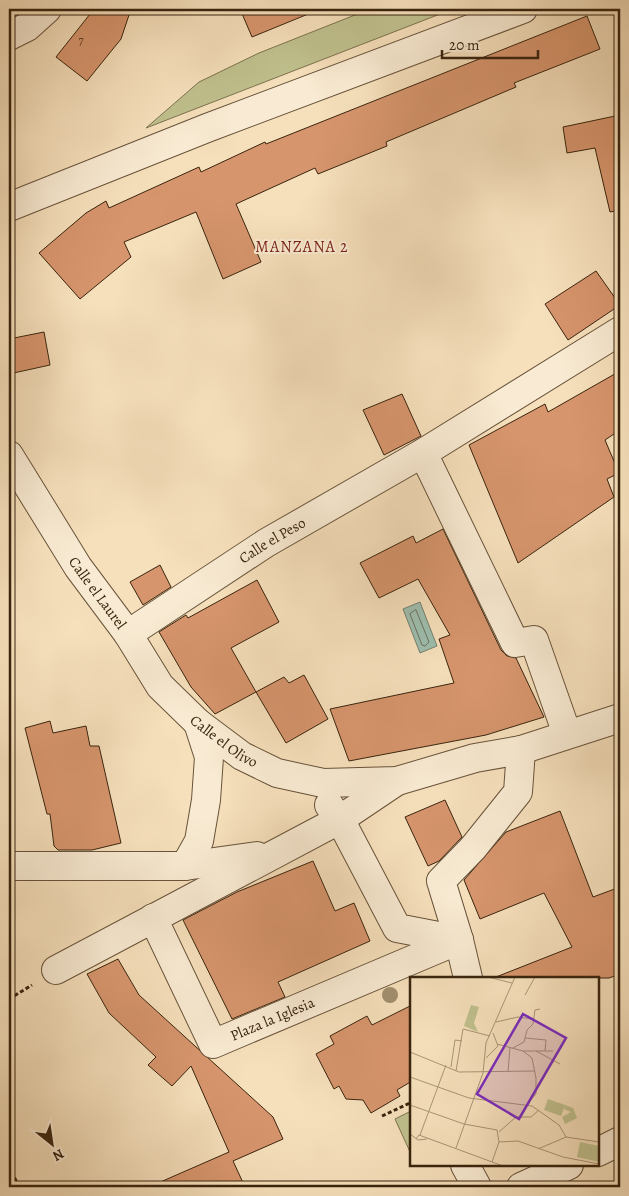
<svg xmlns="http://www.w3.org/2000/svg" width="629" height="1196" font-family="Alegreya,serif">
  <rect width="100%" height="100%" fill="#f6e0bc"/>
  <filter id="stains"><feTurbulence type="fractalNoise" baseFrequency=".004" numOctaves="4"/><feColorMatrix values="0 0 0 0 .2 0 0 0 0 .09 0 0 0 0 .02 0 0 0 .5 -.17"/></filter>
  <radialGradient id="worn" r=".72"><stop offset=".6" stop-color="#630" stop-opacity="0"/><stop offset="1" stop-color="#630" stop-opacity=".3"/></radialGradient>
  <g fill="#c0c18e" stroke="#7c724e">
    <path d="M370,9H453L146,128L199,82L259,53Z"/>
    <path d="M411,1111V1154L395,1119Z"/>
  </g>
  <path fill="#9dbdae" stroke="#75806e" d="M420,602L437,646L420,653L403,609Z"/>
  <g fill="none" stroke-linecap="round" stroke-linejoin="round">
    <path stroke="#6b705e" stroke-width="1" d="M416,610L429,642L425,646L422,645L410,614Z"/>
  </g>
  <g fill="#d7956d" stroke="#39240e">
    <path d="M94,9H131L121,39L87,81L56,57Z"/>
    <path d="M240,9H318V10L252,37Z"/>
    <path d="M587,16L600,49L514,83L516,87L386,142L387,146L318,174L315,168L236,204L261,262L223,279L196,212L124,242L131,257L80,299L39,253L86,213L106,201L109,208L199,167L201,172L265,142L266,144Z"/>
    <path d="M620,115V210L610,212L595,148L567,153L563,127Z"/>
    <path d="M596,271L620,305L568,340L545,304Z"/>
    <path d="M44,332L50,365L9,374V339Z"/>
    <path d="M620,371V430L605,440L619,473L607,479L614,497L518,563L469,445L545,404L548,412Z"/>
    <path d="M402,394L421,436L384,455L363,410Z"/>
    <path d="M443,529L501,650L507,656L516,658L544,717L486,735L349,761L330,709L454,683L439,639L450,635L418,579L379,598L360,563L413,536L416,543Z"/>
    <path d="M160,565L171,587L143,605L130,582Z"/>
    <path d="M257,580L279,622L231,648L256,692L215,714L191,687L159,632L186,615L188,618Z"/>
    <path d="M304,675L328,719L286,743L256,692L284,677L289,683Z"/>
    <path d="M50,721L53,733L86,726L90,746H99L121,843L92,850H58L54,846L50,814H47L25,728Z"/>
    <path d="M445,800L462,837L439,861L428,866L405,817Z"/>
    <path d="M560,811L593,897L620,887V974L609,978H497L496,977L572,947L544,893L480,919L464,880L506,832Z"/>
    <path d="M313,861L335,911L354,903L370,941L278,982L285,997L232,1019L183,920L237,892Z"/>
    <path d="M118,959L139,995L273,1117L283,1139L233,1161L245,1187H149L229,1152L191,1066L172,1086L148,1065L156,1057L109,1013L87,974Z"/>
    <path d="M412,1005V1081L397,1090L400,1096L371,1113L363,1100L346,1099L339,1086L334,1089L316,1054L334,1044L330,1036L367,1016L372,1025Z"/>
  </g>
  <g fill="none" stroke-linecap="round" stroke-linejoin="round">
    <g stroke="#68533a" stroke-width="30">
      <g id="street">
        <path d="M9,36L27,27L47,9"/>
        <path d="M9,207L207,128L523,9"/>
        <path d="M423,453L515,643L534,640L567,734"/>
        <path id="s1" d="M9,455L78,567L128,634L160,686L198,723L242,756L277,773L323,783L397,781L475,758L521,750L620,718"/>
        <path id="s2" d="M128,634L266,543L423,453L620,331"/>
        <path d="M329,805L344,827L397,928L459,940"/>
        <path d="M9,866H185L257,856"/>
        <path d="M185,866L199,841L206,800L209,757L198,723"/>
        <path id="s3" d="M153,918L213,1044L459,940"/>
        <path d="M56,970L339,820L397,781"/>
        <path d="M468,978L459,940L441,881L473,848L518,792L521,750"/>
        <path d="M598,1152L620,1141"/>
        <path d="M465,1165L477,1187"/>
        <path d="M521,1187L569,1165"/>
      </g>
    </g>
    <g stroke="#39240e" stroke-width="3" stroke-dasharray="4 2.5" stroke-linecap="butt">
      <path d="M9,999L32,985"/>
      <path d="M382,1116L412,1102"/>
      <path d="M9,1166L19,1187"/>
    </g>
    <use href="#street" stroke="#f9ebd3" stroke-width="28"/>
  </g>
  <circle fill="#a18e6e" cx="390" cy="995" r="8"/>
  <g text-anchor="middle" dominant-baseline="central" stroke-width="4" stroke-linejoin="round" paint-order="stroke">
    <g font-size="12" fill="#604026">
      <text x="81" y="40">7</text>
    </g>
    <g font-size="15" fill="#39240e" stroke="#f9ebd3">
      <text stroke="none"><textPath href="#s2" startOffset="172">Calle el Peso</textPath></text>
      <text stroke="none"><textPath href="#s1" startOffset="164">Calle el Laurel</textPath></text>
      <text stroke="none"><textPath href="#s1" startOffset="361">Calle el Olivo</textPath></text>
      <text stroke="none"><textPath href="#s3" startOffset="204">Plaza la Iglesia</textPath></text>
    </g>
    <g font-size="16" letter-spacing="1" fill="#7a1f14" stroke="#f9ebd3">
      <text x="302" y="247">MANZANA 2</text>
    </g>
  </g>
  <g transform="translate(410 977)">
    <rect width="189" height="189" fill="#f6e0bc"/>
    <path d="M61,28L69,30L64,46L68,55L54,49ZM138,122L155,128L151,139L134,133ZM155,128L163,131L167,141L155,147L152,140L161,135L154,132ZM170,165L189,169V185L167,180Z" fill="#c0c18e"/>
    <path fill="none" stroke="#aa9576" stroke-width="1" d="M78,0L102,6M115,18L125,0M86,45L108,40L123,42M115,61L136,63L135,74M87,67L113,74H143M103,71L114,65L117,53L123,47L125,33L130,32M113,74L122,81L126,101V117L117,127M126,74L150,87M0,75L49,95L125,94M76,81L88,69L83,56M41,90L45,63L52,64M46,94L53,52L80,59M98,95L100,70M0,100L59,121L122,129L149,148L156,160M0,128L54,147L87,153L89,165L82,185M89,155L106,140H121L129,133M0,157L8,163L17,162M10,158L36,88M6,162L9,158L93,189M89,165L108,164L153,180L189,187M46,171L73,96L76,66L105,0M128,172L156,160L189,165"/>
    <path fill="#7b2cbf" fill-opacity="0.15" stroke="#7b2cbf" stroke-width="2.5" d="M113,37L156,61L109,142L67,117Z"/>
    <rect width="189" height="189" fill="none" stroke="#39240e" stroke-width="2.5"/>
  </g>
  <rect width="629" height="1196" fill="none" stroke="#f6e0bc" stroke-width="30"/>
  <rect x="10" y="10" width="609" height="1176" fill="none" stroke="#39240e" stroke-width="2.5"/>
  <rect x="15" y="15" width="599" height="1166" fill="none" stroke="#39240e"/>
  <g transform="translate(52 1144) rotate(150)" stroke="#f9ebd3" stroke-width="4" paint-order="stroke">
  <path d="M0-4L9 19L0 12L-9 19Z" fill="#39240e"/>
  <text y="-8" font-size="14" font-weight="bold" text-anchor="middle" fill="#39240e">N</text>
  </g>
  <path d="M442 50v8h96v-8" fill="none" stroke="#39240e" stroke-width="2.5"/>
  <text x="449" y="50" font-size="15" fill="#39240e" stroke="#f9ebd3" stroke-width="4" paint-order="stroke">20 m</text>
  <rect width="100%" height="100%" filter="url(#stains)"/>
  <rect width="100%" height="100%" fill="url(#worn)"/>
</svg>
